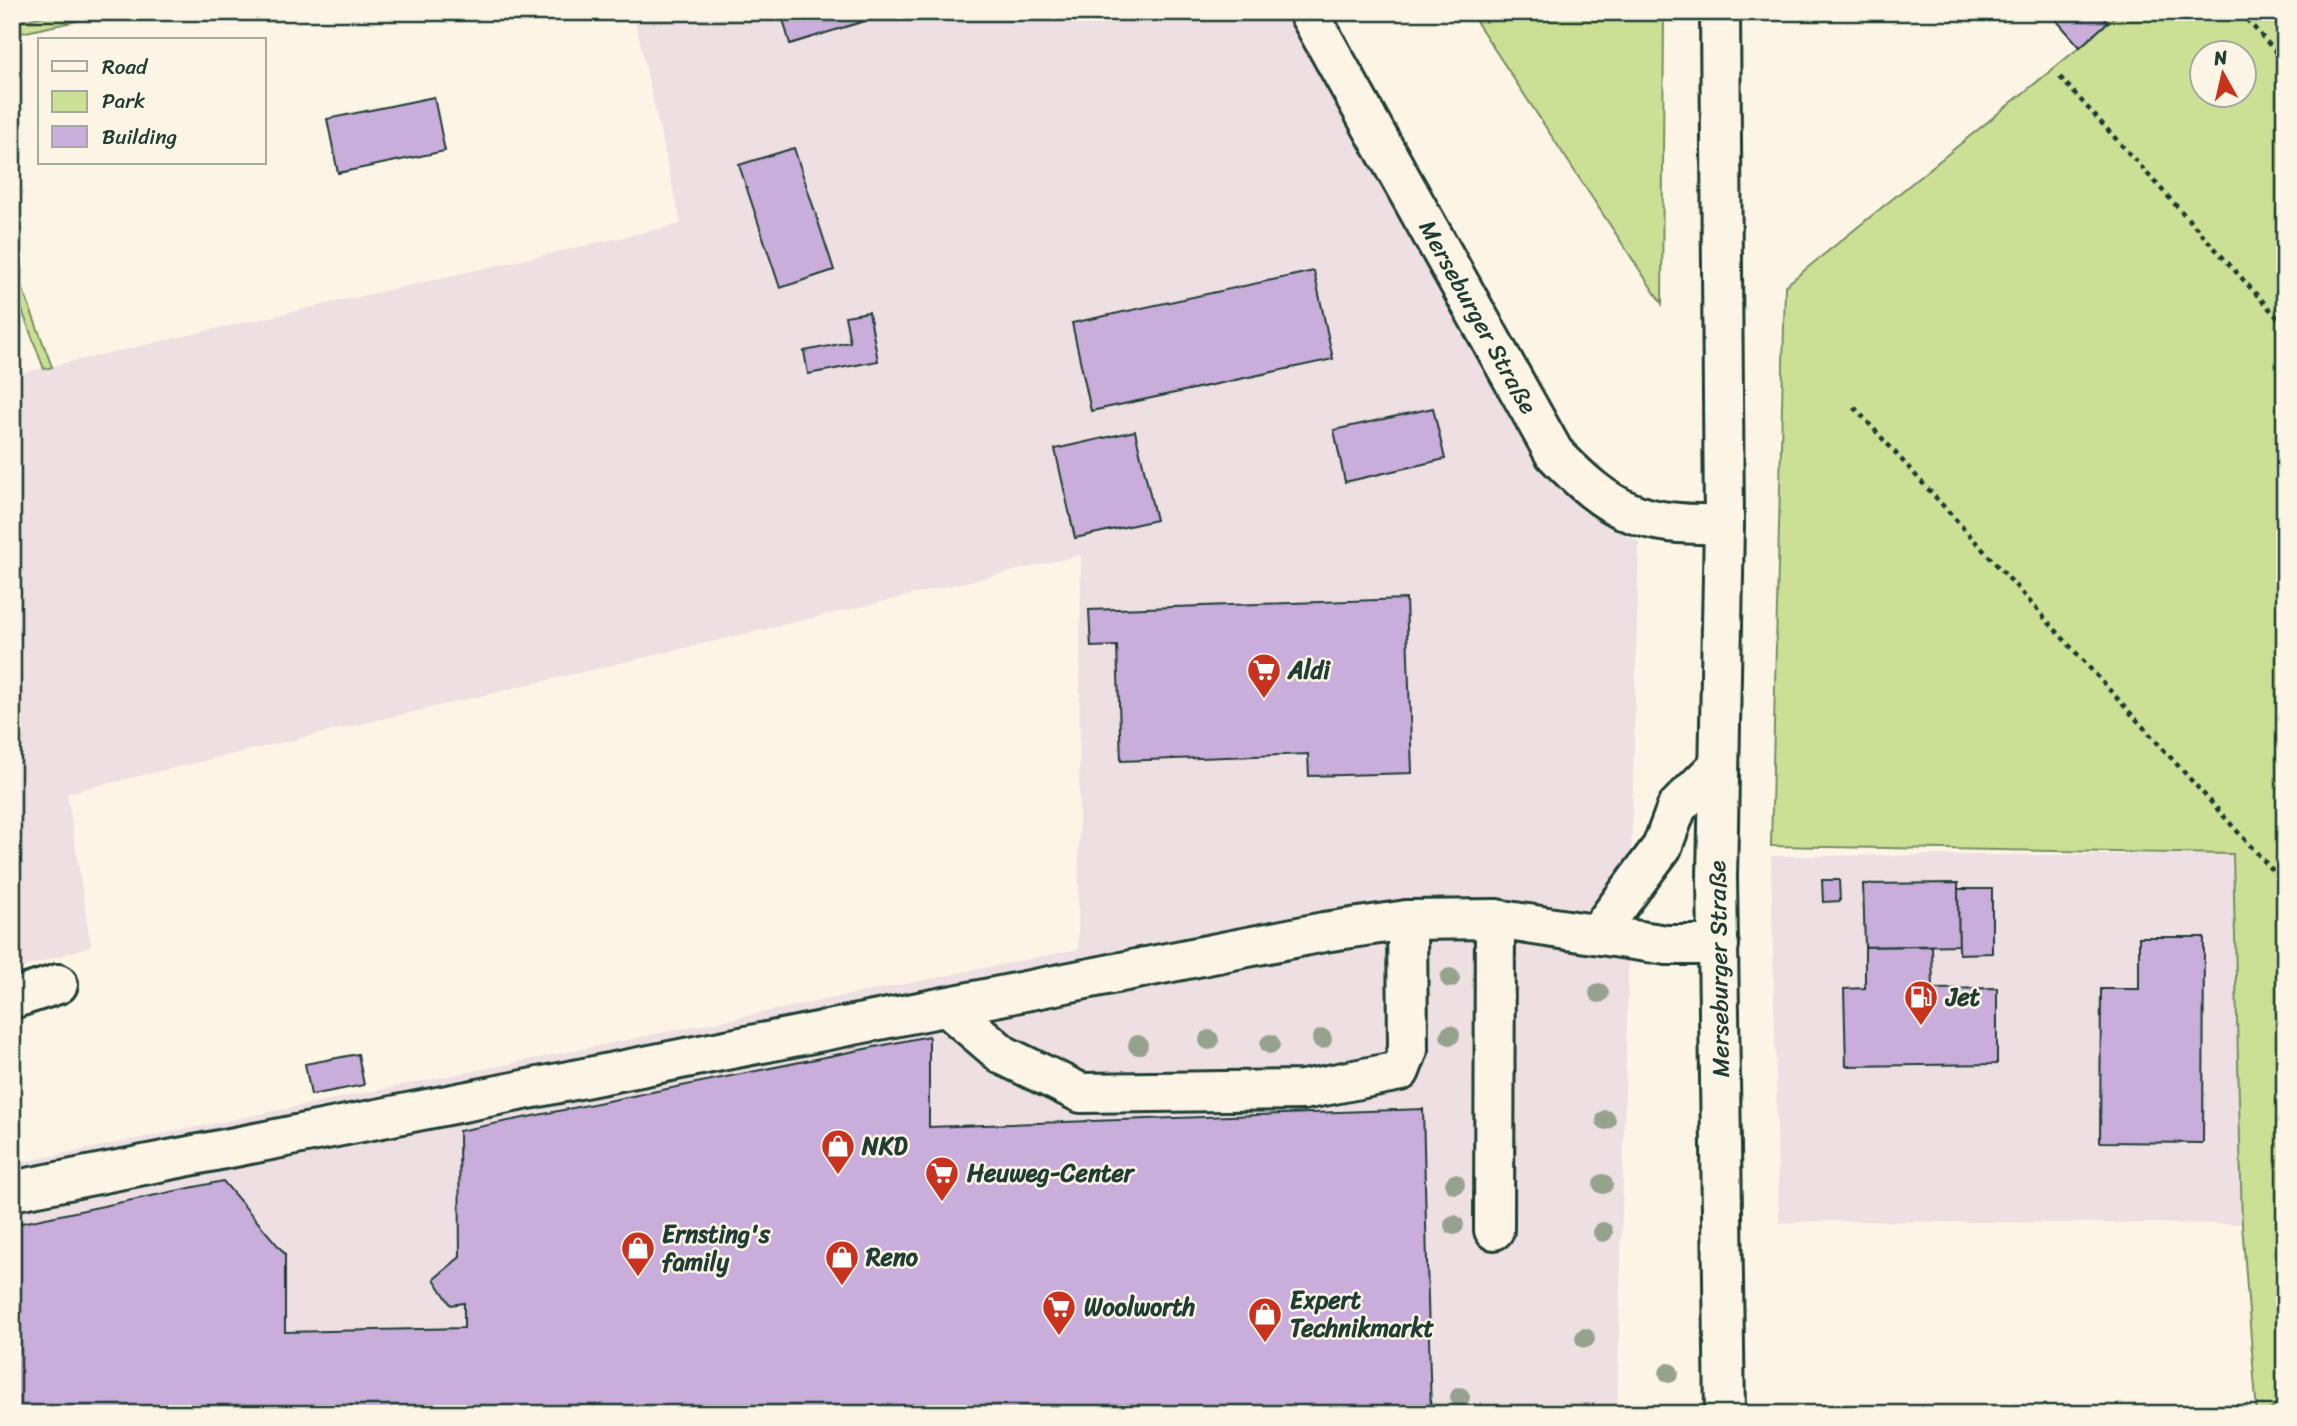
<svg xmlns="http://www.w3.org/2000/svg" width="2297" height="1426" font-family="Sriracha,sans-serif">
  <rect width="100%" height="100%" fill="#fcf5e5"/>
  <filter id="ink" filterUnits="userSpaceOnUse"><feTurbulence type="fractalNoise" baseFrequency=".0143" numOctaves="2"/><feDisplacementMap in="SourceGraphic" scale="14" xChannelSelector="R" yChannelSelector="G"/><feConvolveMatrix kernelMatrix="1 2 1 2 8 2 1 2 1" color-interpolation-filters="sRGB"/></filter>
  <g filter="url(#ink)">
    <g fill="#eddfe2">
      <path d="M633,12H1295L1541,455L1580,510L1639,542L1617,1414H12V1164L1078,949L1081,555L67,793L91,946L12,971V375L681,224Z"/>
      <path d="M2233,854L2242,1224L1818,1221L1779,1223L1771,856Z"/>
    </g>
    <g fill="#cbe095" stroke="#758e64" stroke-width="2" fill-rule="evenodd">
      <path d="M63,12H118L12,35V23Z"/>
      <path d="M1470,12H1664L1662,304Z"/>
      <path d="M2120,12H2285V1397L2265,1414H2257L2242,1224L2233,854L1771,846L1785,286L2080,47ZM2244,52V94H2202V52Z"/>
      <path d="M12,260L52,367L44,369L12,283Z"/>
    </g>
    <g fill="#c9adda" stroke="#1f3d34" stroke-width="2">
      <path d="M781,12H894L790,44Z"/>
      <path d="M2049,12H2099L2108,22L2080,47Z"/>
      <path d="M434,97L445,151L338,173L327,119Z"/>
      <path d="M794,148L834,270L780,288L739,165Z"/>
      <path d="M1314,271L1333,359L1091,411L1072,323Z"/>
      <path d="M869,312L878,361L808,374L804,351L850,342L845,316Z"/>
      <path d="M1433,408L1445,459L1345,482L1334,430Z"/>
      <path d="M1135,431L1156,520L1075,538L1055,449Z"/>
      <path d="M1406,599L1412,773L1309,776L1308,754L1121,761L1117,646L1091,647L1089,610Z"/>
      <path d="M1822,880H1839L1840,901L1823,902Z"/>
      <path d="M1958,883L1959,945L1865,947L1863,884Z"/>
      <path d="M1958,889H1992V953L1959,954Z"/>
      <path d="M2139,937H2204L2203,1143L2100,1142L2101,989H2139Z"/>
      <path d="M1932,946L1933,989L1997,988V1064L1846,1066L1844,989L1865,988V947Z"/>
      <path d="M929,1036V1127L1423,1109L1431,1414H12V1225L223,1181L285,1254V1332L464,1328V1303L451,1305L434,1279L460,1257L459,1131Z"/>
      <path d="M358,1054L364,1085L311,1095L305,1064Z"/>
    </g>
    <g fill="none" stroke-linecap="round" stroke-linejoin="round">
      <g stroke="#1f3d34" stroke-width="44">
        <g id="minor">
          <path d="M1308,12L1554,453C1611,513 1640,526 1724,524"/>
          <path d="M1598,933L1662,847L1677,807L1718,766"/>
          <path d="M12,999L58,984"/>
          <path d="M947,1007L1003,1055L1081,1093L1303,1090L1400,1071L1408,1050L1407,920"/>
          <path d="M12,1191L1324,932L1407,920L1495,919L1667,945H1719"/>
          <path d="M1494,1230L1495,919"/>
        </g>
      </g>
      <g stroke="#1f3d34" stroke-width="44">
        <path id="major" d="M1720,12L1724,524L1717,878L1725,1414"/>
      </g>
      <g stroke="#1f3d34" stroke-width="4.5" stroke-dasharray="5 5" stroke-linecap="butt">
        <path d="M2240,12L2285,62"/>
        <path d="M2060,77L2285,326"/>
        <path d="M1854,407L2285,884"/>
      </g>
      <use href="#minor" stroke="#fcf5e5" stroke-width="38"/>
      <use href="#major" stroke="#fcf5e5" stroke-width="38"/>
    </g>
    <g fill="#95a28e">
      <circle cx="1450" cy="978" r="10"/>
      <circle cx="1599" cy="993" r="10"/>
      <circle cx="1450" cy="1035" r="10"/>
      <circle cx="1322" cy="1039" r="10"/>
      <circle cx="1209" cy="1040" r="10"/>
      <circle cx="1270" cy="1044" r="10"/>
      <circle cx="1138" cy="1045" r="10"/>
      <circle cx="1606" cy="1120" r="10"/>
      <circle cx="1455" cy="1184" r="10"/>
      <circle cx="1603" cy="1184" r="10"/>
      <circle cx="1454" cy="1225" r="10"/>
      <circle cx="1603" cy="1232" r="10"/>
      <circle cx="1585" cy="1338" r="10"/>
      <circle cx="1669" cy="1373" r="10"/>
      <circle cx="1460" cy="1397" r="10"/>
    </g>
  </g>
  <defs>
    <g id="supermarket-pin" transform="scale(1.75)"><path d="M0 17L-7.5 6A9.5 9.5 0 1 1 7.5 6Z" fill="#c8321e" stroke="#fcf5e5"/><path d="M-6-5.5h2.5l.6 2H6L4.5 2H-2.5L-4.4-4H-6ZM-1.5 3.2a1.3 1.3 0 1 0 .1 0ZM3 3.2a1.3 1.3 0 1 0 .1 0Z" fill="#fff"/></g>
    <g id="fuel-pin" transform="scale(1.75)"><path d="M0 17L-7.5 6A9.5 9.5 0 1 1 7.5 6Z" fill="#c8321e" stroke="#fcf5e5"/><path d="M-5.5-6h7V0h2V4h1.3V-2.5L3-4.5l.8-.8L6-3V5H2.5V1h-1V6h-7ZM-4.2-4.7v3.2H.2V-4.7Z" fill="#fff"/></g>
    <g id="shop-pin" transform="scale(1.75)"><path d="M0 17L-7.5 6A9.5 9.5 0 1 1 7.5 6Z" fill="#c8321e" stroke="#fcf5e5"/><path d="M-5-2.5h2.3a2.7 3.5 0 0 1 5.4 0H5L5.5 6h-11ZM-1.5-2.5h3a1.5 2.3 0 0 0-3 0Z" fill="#fff"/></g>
  </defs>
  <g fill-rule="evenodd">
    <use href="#supermarket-pin" x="1264" y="670"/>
    <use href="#fuel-pin" x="1921" y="997"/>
    <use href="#shop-pin" x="838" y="1146"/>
    <use href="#supermarket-pin" x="942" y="1173"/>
    <use href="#shop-pin" x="638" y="1248"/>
    <use href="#shop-pin" x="842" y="1257"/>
    <use href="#supermarket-pin" x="1059" y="1307"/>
    <use href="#shop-pin" x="1265" y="1314"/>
  </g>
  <g text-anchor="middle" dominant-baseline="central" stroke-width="5" stroke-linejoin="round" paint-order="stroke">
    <g font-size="24" fill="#1f3d34" stroke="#fcf5e5">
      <text transform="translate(1478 317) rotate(61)">Merseburger Straße</text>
      <text transform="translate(1719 969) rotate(-91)">Merseburger Straße</text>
    </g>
    <g font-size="24" font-weight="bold" fill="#1f3d34" stroke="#fcf5e5" text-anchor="start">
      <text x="1288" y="670">Aldi</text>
      <text x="1946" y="997">Jet</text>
      <text x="862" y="1146">NKD</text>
      <text x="967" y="1173">Heuweg-Center</text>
      <text x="662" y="1234">Ernsting's<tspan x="662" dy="28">family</tspan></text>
      <text x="866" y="1257">Reno</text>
      <text x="1290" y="1300">Expert<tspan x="1290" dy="28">Technikmarkt</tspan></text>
      <text x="1084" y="1307">Woolworth</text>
    </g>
  </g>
  <rect width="2297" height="1426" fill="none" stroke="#fcf5e5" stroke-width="42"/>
  <rect x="21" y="21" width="2255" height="1384" fill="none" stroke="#1f3d34" stroke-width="2.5" filter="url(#ink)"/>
  <rect x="38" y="38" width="228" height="126" fill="#fcf5e5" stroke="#a4ab9e" stroke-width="2"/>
  <rect x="52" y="61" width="35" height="10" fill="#fcf5e5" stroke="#a4ab9e" stroke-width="2"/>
  <text x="102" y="74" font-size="21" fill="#1f3d34">Road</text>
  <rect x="52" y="91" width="35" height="21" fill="#cbe095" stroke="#a4ab9e" stroke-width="2"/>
  <text x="102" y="108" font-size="21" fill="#1f3d34">Park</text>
  <rect x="52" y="126" width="35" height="21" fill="#c9adda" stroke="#a4ab9e" stroke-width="2"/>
  <text x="102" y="144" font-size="21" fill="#1f3d34">Building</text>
  <g transform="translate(2223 74) rotate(352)"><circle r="33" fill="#fcf5e5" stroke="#a4ab9e" stroke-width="2"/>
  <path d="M0-5L12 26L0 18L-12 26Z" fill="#c8321e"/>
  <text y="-10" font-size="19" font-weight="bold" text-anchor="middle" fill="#1f3d34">N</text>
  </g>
</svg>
